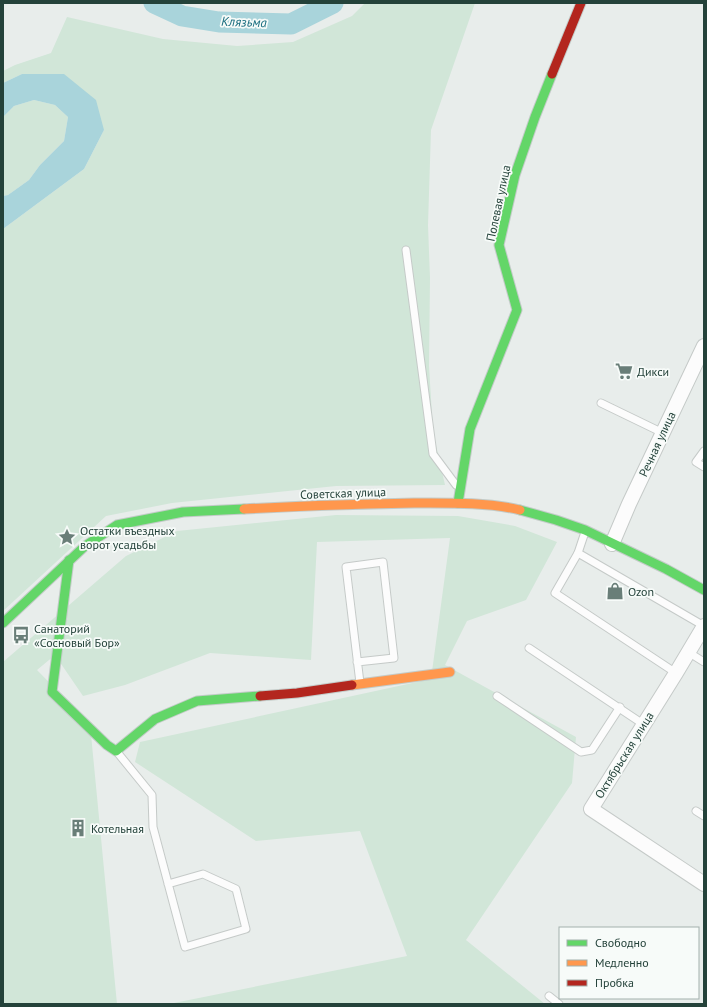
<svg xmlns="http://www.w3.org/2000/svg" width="707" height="1007" font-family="'PT Sans',sans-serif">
  <rect width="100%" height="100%" fill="#e8edeb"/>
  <g fill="#d1e6d8">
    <path d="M365,3H475L431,130L428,225L430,278L429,366L433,432L445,485L336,486L172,503L106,516L3,611V229L84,169L104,130L22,74L3,83V71L15,65L51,53L67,17L163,39L237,46L293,42L352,16Z"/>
    <path d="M34,100L55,105L68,117L64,141L40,165L29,180L8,195L3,196V117L14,106Z"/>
    <path d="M336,515L458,516L515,526L557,542L526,600L467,621L445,665L576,737L572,783L466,940L545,1004H169L407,956L360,831L256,841L135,762L140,742L431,679L450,538L317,542L311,660L210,653L125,685L83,696L55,655L37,670L90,724L117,1004H3V662L126,556L177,531Z"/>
  </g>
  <path fill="#a9d4db" d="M22,74H64L96,100L104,130L84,169L3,229V196L8,195L29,180L40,165L64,141L68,117L55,105L34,100L14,106L3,117V83Z"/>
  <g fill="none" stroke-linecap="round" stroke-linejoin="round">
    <path stroke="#a9d4db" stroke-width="21" d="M154,3L182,16L219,22L291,24L333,3"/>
    <g stroke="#c5cac8" stroke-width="9">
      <g id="lane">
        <path d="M406,250L433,454L456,485"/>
        <path d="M601,403L663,433"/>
        <path d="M704,451L696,462L704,467"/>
        <path d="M585,532L578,553L555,593L676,673"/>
        <path d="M578,553L704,626"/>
        <path d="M529,648L643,724"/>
        <path d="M688,652L704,662"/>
        <path d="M357,662L394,658L383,562L346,567L360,683"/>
        <path d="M497,696L581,752L592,750L620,707"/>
        <path d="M117,752L152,795L153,827L185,947L246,929L236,889L203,874L168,884"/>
        <path d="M696,811L704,816"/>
        <path d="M549,996L559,1004"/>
      </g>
    </g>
    <g stroke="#c5cac8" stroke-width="16">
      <g id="street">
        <path d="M612,544L629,504L704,346"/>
        <path d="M704,626L676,673L591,809L704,884"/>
      </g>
    </g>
    <g stroke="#c3cbc8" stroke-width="11">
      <g id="fast">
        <path d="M458,503L470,429L517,310L499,245L515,175L535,117L552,74"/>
        <path d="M520,510L556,520L585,530L666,569L704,590"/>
        <path d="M69,560L52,692L107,745L116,751L155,719L197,701L260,696"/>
        <path d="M3,623L85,546L117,525L183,512L244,509"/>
      </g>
    </g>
    <g stroke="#c3cbc8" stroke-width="11">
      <g id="slow">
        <path d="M244,509C300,506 357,504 414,503C447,503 487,502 520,510"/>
        <path d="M352,685L450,672"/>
      </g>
    </g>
    <g stroke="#c3cbc8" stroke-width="11">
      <g id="jam">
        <path d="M552,74L581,3"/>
        <path d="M260,696L297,693L352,685"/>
      </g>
    </g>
    <use href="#lane" stroke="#fcfcfc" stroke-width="7"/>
    <use href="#street" stroke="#fcfcfc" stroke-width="14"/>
    <use href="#fast" stroke="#63d668" stroke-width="9"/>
    <use href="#slow" stroke="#ff974d" stroke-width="9"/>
    <use href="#jam" stroke="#b3261e" stroke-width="9"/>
  </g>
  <defs>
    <g id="supermarket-bare" transform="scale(1.38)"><path d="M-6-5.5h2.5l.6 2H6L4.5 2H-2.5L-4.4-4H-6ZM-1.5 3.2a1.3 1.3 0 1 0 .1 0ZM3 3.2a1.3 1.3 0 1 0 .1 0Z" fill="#697e78" stroke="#f7fbf9" stroke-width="2.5" paint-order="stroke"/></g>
    <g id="sight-bare" transform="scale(1.38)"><path d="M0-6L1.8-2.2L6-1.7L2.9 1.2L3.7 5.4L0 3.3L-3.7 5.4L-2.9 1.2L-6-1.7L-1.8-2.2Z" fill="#697e78" stroke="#f7fbf9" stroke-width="2.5" paint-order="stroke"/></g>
    <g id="shop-bare" transform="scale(1.38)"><path d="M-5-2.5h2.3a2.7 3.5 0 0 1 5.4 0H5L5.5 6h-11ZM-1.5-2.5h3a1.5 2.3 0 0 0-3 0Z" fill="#697e78" stroke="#f7fbf9" stroke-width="2.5" paint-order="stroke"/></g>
    <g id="bus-bare" transform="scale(1.38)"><path d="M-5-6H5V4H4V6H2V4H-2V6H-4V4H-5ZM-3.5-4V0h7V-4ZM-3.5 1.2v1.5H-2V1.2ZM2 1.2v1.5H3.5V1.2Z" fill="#697e78" stroke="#f7fbf9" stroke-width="2.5" paint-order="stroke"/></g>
    <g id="building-bare" transform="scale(1.38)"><path d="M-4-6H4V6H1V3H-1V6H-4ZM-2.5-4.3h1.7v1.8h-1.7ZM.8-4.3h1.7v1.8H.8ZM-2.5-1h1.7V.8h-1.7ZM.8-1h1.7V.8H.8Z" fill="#697e78" stroke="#f7fbf9" stroke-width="2.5" paint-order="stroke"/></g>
  </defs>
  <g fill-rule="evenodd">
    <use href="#supermarket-bare" x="624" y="371"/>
    <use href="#sight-bare" x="67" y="537"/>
    <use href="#shop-bare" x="615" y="591"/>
    <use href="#bus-bare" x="21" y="635"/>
    <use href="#building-bare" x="78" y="828"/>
  </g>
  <g text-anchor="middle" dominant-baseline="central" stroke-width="3.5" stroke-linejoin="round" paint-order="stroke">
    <g font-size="12" fill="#24423a" stroke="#f7fbf9">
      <text transform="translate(498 203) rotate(-78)">Полевая улица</text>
      <text transform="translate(657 444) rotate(-65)">Речная улица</text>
      <text transform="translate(343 493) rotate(-2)">Советская улица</text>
      <text transform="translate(624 755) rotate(-58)">Октябрьская улица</text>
    </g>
    <g font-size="12" fill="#24423a" stroke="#f7fbf9" text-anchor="start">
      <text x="637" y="371">Дикси</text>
      <text x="80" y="530">Остатки въездных<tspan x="80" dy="14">ворот усадьбы</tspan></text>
      <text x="628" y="591">Ozon</text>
      <text x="34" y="628">Санаторий<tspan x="34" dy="14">«Сосновый Бор»</tspan></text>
      <text x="91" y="828">Котельная</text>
    </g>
    <g font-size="13" font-style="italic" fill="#1c6f80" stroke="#f7fbf9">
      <text transform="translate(244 22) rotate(2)">Клязьма</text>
    </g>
  </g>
  <rect width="707" height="1007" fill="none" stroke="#24423a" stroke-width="8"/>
  <rect x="559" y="927" width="140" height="72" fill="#f7fbf9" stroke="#a3b1ad"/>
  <rect x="567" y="940" width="20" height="6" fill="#63d668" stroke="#a3b1ad"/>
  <text x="595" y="947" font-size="12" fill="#24423a">Свободно</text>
  <rect x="567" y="960" width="20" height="6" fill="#ff974d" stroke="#a3b1ad"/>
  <text x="595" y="967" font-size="12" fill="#24423a">Медленно</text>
  <rect x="567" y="980" width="20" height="6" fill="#b3261e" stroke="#a3b1ad"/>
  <text x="595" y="987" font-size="12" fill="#24423a">Пробка</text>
</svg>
